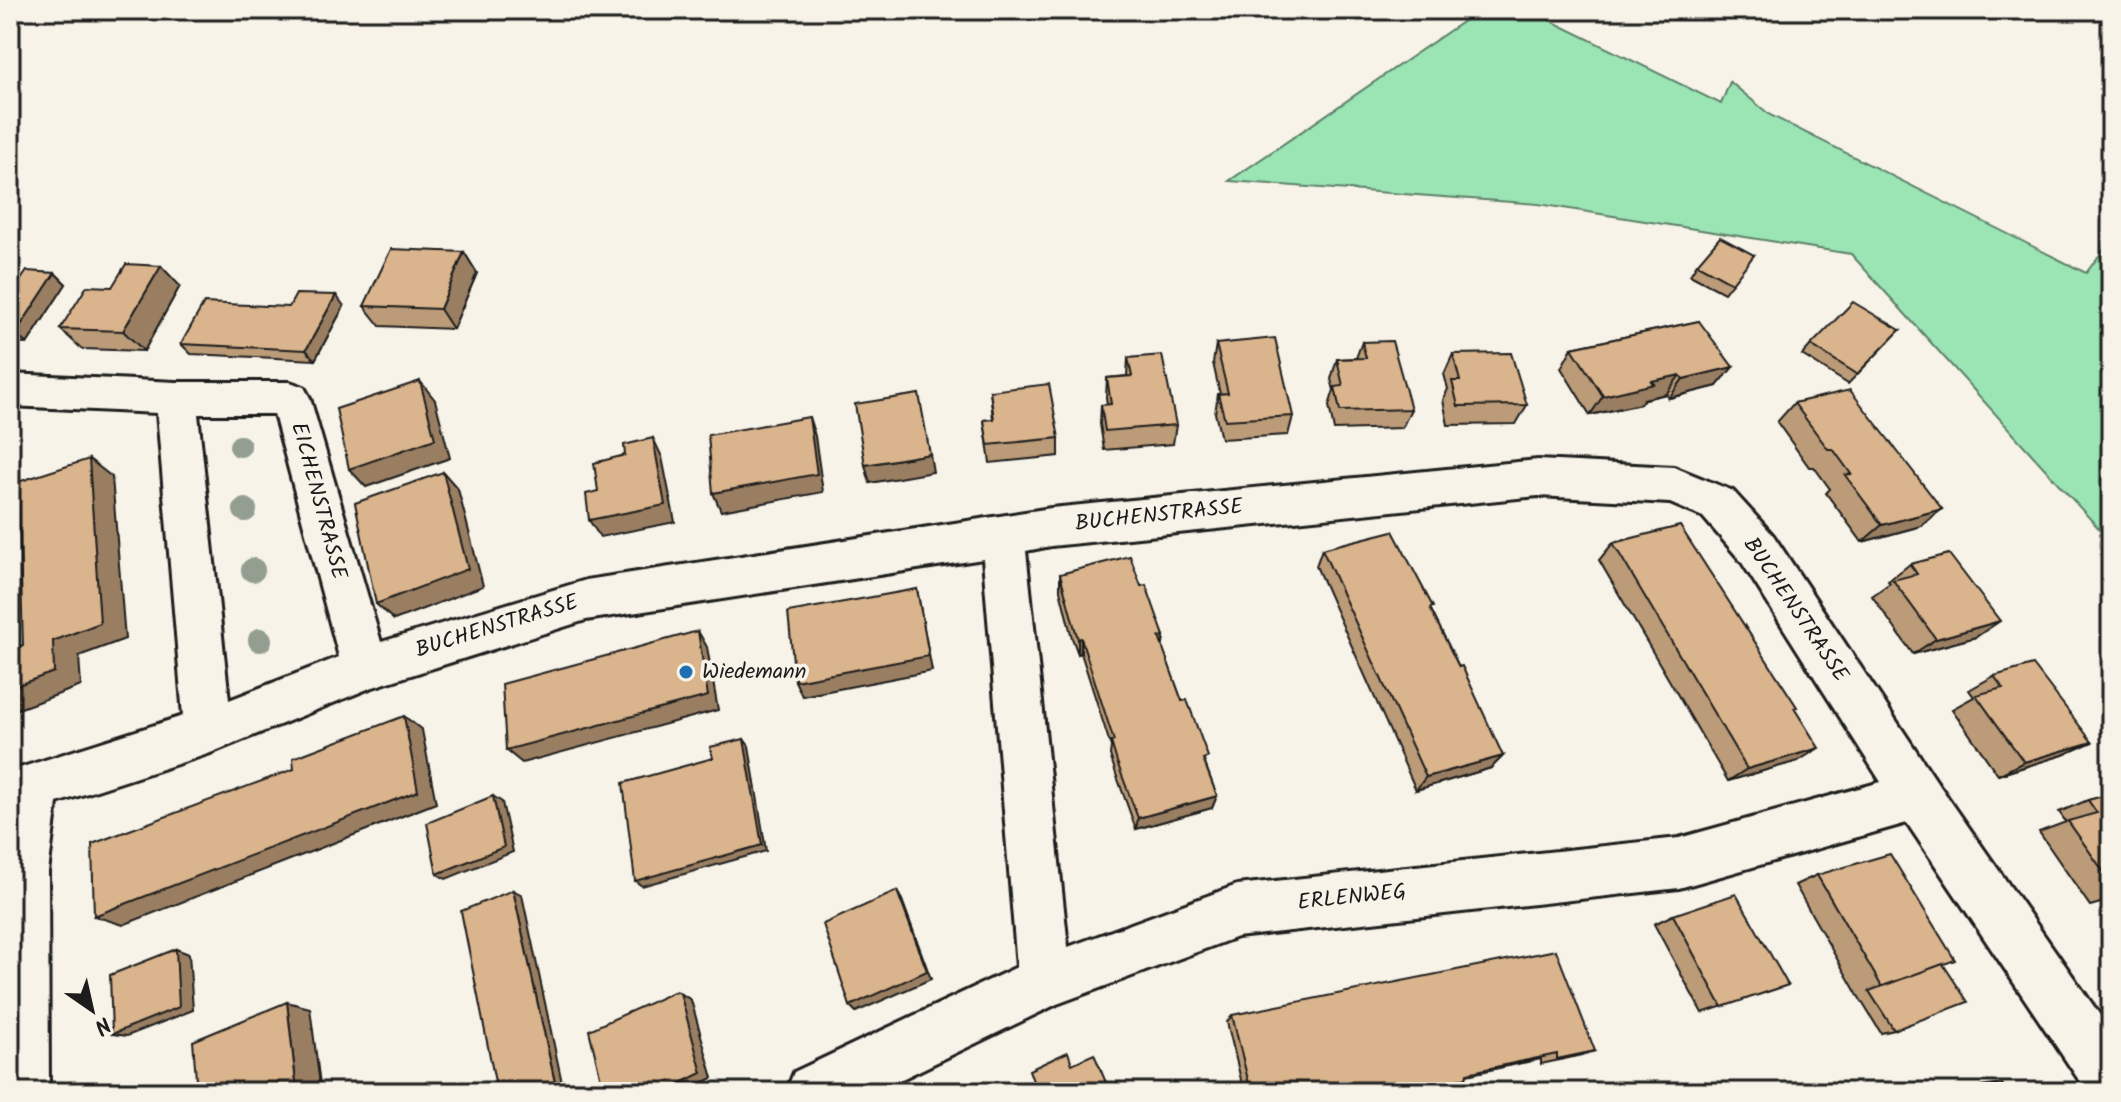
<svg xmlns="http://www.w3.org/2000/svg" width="2121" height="1102" font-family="Kalam,sans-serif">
  <rect width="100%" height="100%" fill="#f7f3e8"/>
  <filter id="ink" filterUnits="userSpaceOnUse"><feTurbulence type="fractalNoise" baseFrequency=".0125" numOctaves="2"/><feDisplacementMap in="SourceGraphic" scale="16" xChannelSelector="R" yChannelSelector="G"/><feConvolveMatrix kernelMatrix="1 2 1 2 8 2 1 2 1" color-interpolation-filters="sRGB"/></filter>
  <g filter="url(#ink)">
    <path fill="#9be4b4" stroke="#5c8068" stroke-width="2" d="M1480,10H1529L1721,104L1730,82L1770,115L2086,273L2111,240V542L1851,254L1538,204L1229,181Z"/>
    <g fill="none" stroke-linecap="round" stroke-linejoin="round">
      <g stroke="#1c1c1c" stroke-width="6">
        <path id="minor" d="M10,374L176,382H290L304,387L310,398L381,642L586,580L1051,508L1538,460L1674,467L1733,491L1773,535L1935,779L2111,1031V1092H2087L1907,823L1679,888L1237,937L1057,1004L875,1092H786L794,1072L1017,967L983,559L586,620L370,688L208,754L57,803L48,872L49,1092H10V771L183,716L157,413L10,406ZM198,414H274L339,657L229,700ZM1538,496L1670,503L1703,517L1741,561L1881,782L1679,838L1237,885L1068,947L1026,551L1051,546Z"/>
      </g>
      <use href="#minor" fill="#f7f3e8" fill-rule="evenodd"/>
    </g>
    <g fill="#939e91">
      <circle cx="240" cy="446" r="11"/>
      <circle cx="245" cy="510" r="12"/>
      <circle cx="253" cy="570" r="12"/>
      <circle cx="260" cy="640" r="12"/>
    </g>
    <g fill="#bb9b78" stroke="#1c1c1c" stroke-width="2">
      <path d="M464,252L477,273L453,329L380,326L364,306Z"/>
      <path d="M1754,255L1724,293L1690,275L1697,264Z"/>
      <path d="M55,273L66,284L27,344L10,343V295Z"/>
      <path d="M180,286L144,351L82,349L60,329L112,287Z"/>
      <path d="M344,306L315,360L191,354L181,344Z"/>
      <path d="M1699,321L1717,386L1669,398L1666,394L1644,399L1640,404L1590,415L1561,368L1572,348Z"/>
      <path d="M1900,330L1848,384L1802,355L1811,345Z"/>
      <path d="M1362,342L1411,409L1402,428L1334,430L1329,406L1334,390L1331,379L1337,359L1356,358Z"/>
      <path d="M1216,344L1293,416L1288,435L1221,439L1215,413L1218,394H1220L1213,363Z"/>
      <path d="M1453,354L1527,405L1516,424L1448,425L1443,400L1448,389L1444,374Z"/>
      <path d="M1128,358L1176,425L1173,444L1104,450L1100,424L1101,405H1107L1106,397L1107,378L1127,376Z"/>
      <path d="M990,391L1059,438V456L990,463L984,420L993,419Z"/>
      <path d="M1794,403L1942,509L1921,526L1862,542L1826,493L1830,489L1814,467H1809L1777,422Z"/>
      <path d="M1613,543L1794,708L1798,761L1728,781L1599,560Z"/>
      <path d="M1322,549L1431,610L1503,756L1491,768L1416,790L1316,566Z"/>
      <path d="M1910,564L1976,637L1913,654L1872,596L1890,583L1888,581Z"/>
      <path d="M1060,574L1141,586L1164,636L1162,647L1217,796L1212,808L1136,829L1116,774L1110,755L1111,747L1081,653L1078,654L1072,638L1060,590Z"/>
      <path d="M1994,676L2092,742L2063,755L1998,775L1952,709L1974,697L1969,690Z"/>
      <path d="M2111,794V900L2090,906L2039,832L2066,822L2059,812L2088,800Z"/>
      <path d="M1817,875L1943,964L1894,1030L1881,1033L1857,994L1795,885Z"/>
      <path d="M1673,915L1788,985L1702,1013L1654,924Z"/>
      <path d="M1232,1015L1595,1051L1578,1056L1541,1064V1059L1467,1075L1466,1078L1453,1082L1403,1092H1244L1227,1022Z"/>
      <path d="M2002,1084L2007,1092H1942Z"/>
    </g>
    <g fill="#997e62" stroke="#1c1c1c" stroke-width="2">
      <path d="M464,252L477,273L453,329L440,309Z"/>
      <path d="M161,266L180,286L144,351L123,331Z"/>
      <path d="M55,273L66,284L27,344L15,334Z"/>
      <path d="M336,295L344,306L315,360L306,350Z"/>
      <path d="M1733,367L1717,386L1669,398L1683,379Z"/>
      <path d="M1680,375L1666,394L1644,399L1640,404L1590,415L1603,396L1651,381Z"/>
      <path d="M420,381L435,400L450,458L366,487L349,469Z"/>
      <path d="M809,417L815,436L823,492L721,511L713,493Z"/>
      <path d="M653,438L662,457L675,522L600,537L589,520Z"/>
      <path d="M930,454L933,472L870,483L865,465Z"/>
      <path d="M89,459L112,477L125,639L79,656L81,686L10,712V688L53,641Z"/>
      <path d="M443,472L458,489L483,586L394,620L376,604Z"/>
      <path d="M1942,509L1921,526L1862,542L1882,525Z"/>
      <path d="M917,589L932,671L802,696L795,681Z"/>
      <path d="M2000,621L1976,637L1913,654L1936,639Z"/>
      <path d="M698,631L707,647L718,710L522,763L506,750Z"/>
      <path d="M1164,636L1162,651L1159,637Z"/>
      <path d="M1081,638V653L1078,654V639Z"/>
      <path d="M404,716L422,730L436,803L123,925L94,916Z"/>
      <path d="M744,739L749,746L766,851L642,886L635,881Z"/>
      <path d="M2092,742L2063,755L1998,775L2024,762Z"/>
      <path d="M1819,748L1798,761L1728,781L1747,769Z"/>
      <path d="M1503,756L1491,768L1416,790L1426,777Z"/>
      <path d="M493,796L502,802L513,852L446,879L437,874Z"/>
      <path d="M1217,796L1212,808L1136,829L1138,818Z"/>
      <path d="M513,890L522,895L564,1092H557Z"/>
      <path d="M897,891L902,900L931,979L856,1012L850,1006Z"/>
      <path d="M176,949L189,954L193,1010L127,1036L112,1034Z"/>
      <path d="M680,993L691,1000L713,1078L683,1092H663Z"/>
      <path d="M287,1002L310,1008L321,1092H297Z"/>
    </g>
    <g fill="#dab48c" stroke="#1c1c1c" stroke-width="2">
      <path d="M1720,237L1754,255L1732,283L1697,264Z"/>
      <path d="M391,249L464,252L440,309L364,306Z"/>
      <path d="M126,264L161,266L123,331L60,329L87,286L112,287Z"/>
      <path d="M27,271L55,273L15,334H10V295Z"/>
      <path d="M296,294L336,295L306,350L181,344L204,303L289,307Z"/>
      <path d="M1853,302L1900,330L1857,374L1811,345Z"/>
      <path d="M1699,321L1733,367L1683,379L1680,375L1651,381L1654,384L1603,396L1572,348Z"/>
      <path d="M1275,338L1293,416L1225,420L1218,394L1228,393L1216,344Z"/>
      <path d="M1392,341L1411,409L1340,411L1335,387L1343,386L1337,359L1366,358L1362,342Z"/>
      <path d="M1511,353L1527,405L1458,406L1452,381H1460L1453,354Z"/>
      <path d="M1162,355L1176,425L1105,431L1101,405L1111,404L1107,378L1132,376L1128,358Z"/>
      <path d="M420,381L435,439L349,469L336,409Z"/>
      <path d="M1049,384L1059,438L988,445L984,420L994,419L990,391Z"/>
      <path d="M1850,390L1942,509L1882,525L1845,475L1851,474L1833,449H1828L1794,403Z"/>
      <path d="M919,394L930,454L865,465L855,404Z"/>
      <path d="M809,417L817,474L713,493L708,435Z"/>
      <path d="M653,438L665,505L589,520L586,494L598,491L594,463L625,455L624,445Z"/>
      <path d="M89,459L100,623L53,641L54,672L10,688V649L23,645L18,482Z"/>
      <path d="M443,472L468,569L376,604L355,503Z"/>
      <path d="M1680,526L1797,707L1794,708L1819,748L1747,769L1613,543Z"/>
      <path d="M1393,531L1433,607L1430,608L1459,667L1462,666L1503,756L1426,777L1322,549Z"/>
      <path d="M1949,554L2000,621L1936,639L1893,580L1917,574L1910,564Z"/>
      <path d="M1130,556L1141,586L1146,585L1164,636L1159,637L1182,701L1187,700L1208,757L1203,759L1217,796L1138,818L1117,762L1111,742L1114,741L1081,638L1078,639L1073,622L1060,574Z"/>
      <path d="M917,589L929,656L795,681L788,612Z"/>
      <path d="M698,631L708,696L506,750L502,684Z"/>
      <path d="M2033,665L2092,742L2024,762L1976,695L2003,688L1994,676Z"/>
      <path d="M404,716L418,791L94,916L92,844L294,769L293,758Z"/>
      <path d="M744,739L762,845L635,881L623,783L713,758L710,747Z"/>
      <path d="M2111,794V882L2068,821L2097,813L2088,800Z"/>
      <path d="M493,796L504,847L437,874L427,823Z"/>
      <path d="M1890,854L1955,960L1882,987L1817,875Z"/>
      <path d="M513,890L557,1092H497L461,911Z"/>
      <path d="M897,891L927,971L850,1006L823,924Z"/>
      <path d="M1736,894L1788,985L1722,1007L1673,915Z"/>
      <path d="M176,949L179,1007L112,1034L110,975Z"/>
      <path d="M1556,950L1595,1051L1557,1059V1054L1467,1073L1466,1078L1394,1092H1389V1090L1381,1092H1251L1232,1015Z"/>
      <path d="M1943,964L1968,1002L1894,1030L1869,991Z"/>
      <path d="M676,991L680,993L702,1073L663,1092H604L589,1030Z"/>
      <path d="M287,1002L297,1092H197L193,1041Z"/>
      <path d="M1068,1052L1072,1064L1094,1054L1110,1092H1017L1034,1084L1029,1070Z"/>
      <path d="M2002,1084L2007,1092H1980Z"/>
    </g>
  </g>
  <circle fill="#1f6fb2" stroke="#f7f3e8" stroke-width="3" cx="686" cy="672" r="8"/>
  <g text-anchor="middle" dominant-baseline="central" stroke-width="7" stroke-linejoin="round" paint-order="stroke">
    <g font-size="22" fill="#1c1c1c" stroke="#f7f3e8">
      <text transform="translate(318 501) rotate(75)">EICHENSTRASSE</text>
      <text transform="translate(1159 516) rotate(-6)">BUCHENSTRASSE</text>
      <text transform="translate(1795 610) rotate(56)">BUCHENSTRASSE</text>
      <text transform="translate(497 627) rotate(-17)">BUCHENSTRASSE</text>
      <text transform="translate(1352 898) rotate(-6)">ERLENWEG</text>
    </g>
    <g font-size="22" fill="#1c1c1c" stroke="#f7f3e8" text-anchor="start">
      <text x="702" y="672">Wiedemann</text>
    </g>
  </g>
  <rect width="2121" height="1102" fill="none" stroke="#f7f3e8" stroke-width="40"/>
  <rect x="20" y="20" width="2081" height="1062" fill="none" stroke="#1c1c1c" stroke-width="3" filter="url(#ink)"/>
  <g transform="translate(92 1010) rotate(146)" stroke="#f7f3e8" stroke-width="6" paint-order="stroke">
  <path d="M0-6L14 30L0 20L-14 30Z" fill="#1c1c1c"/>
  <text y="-12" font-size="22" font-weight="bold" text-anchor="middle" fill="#1c1c1c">N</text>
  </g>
</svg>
